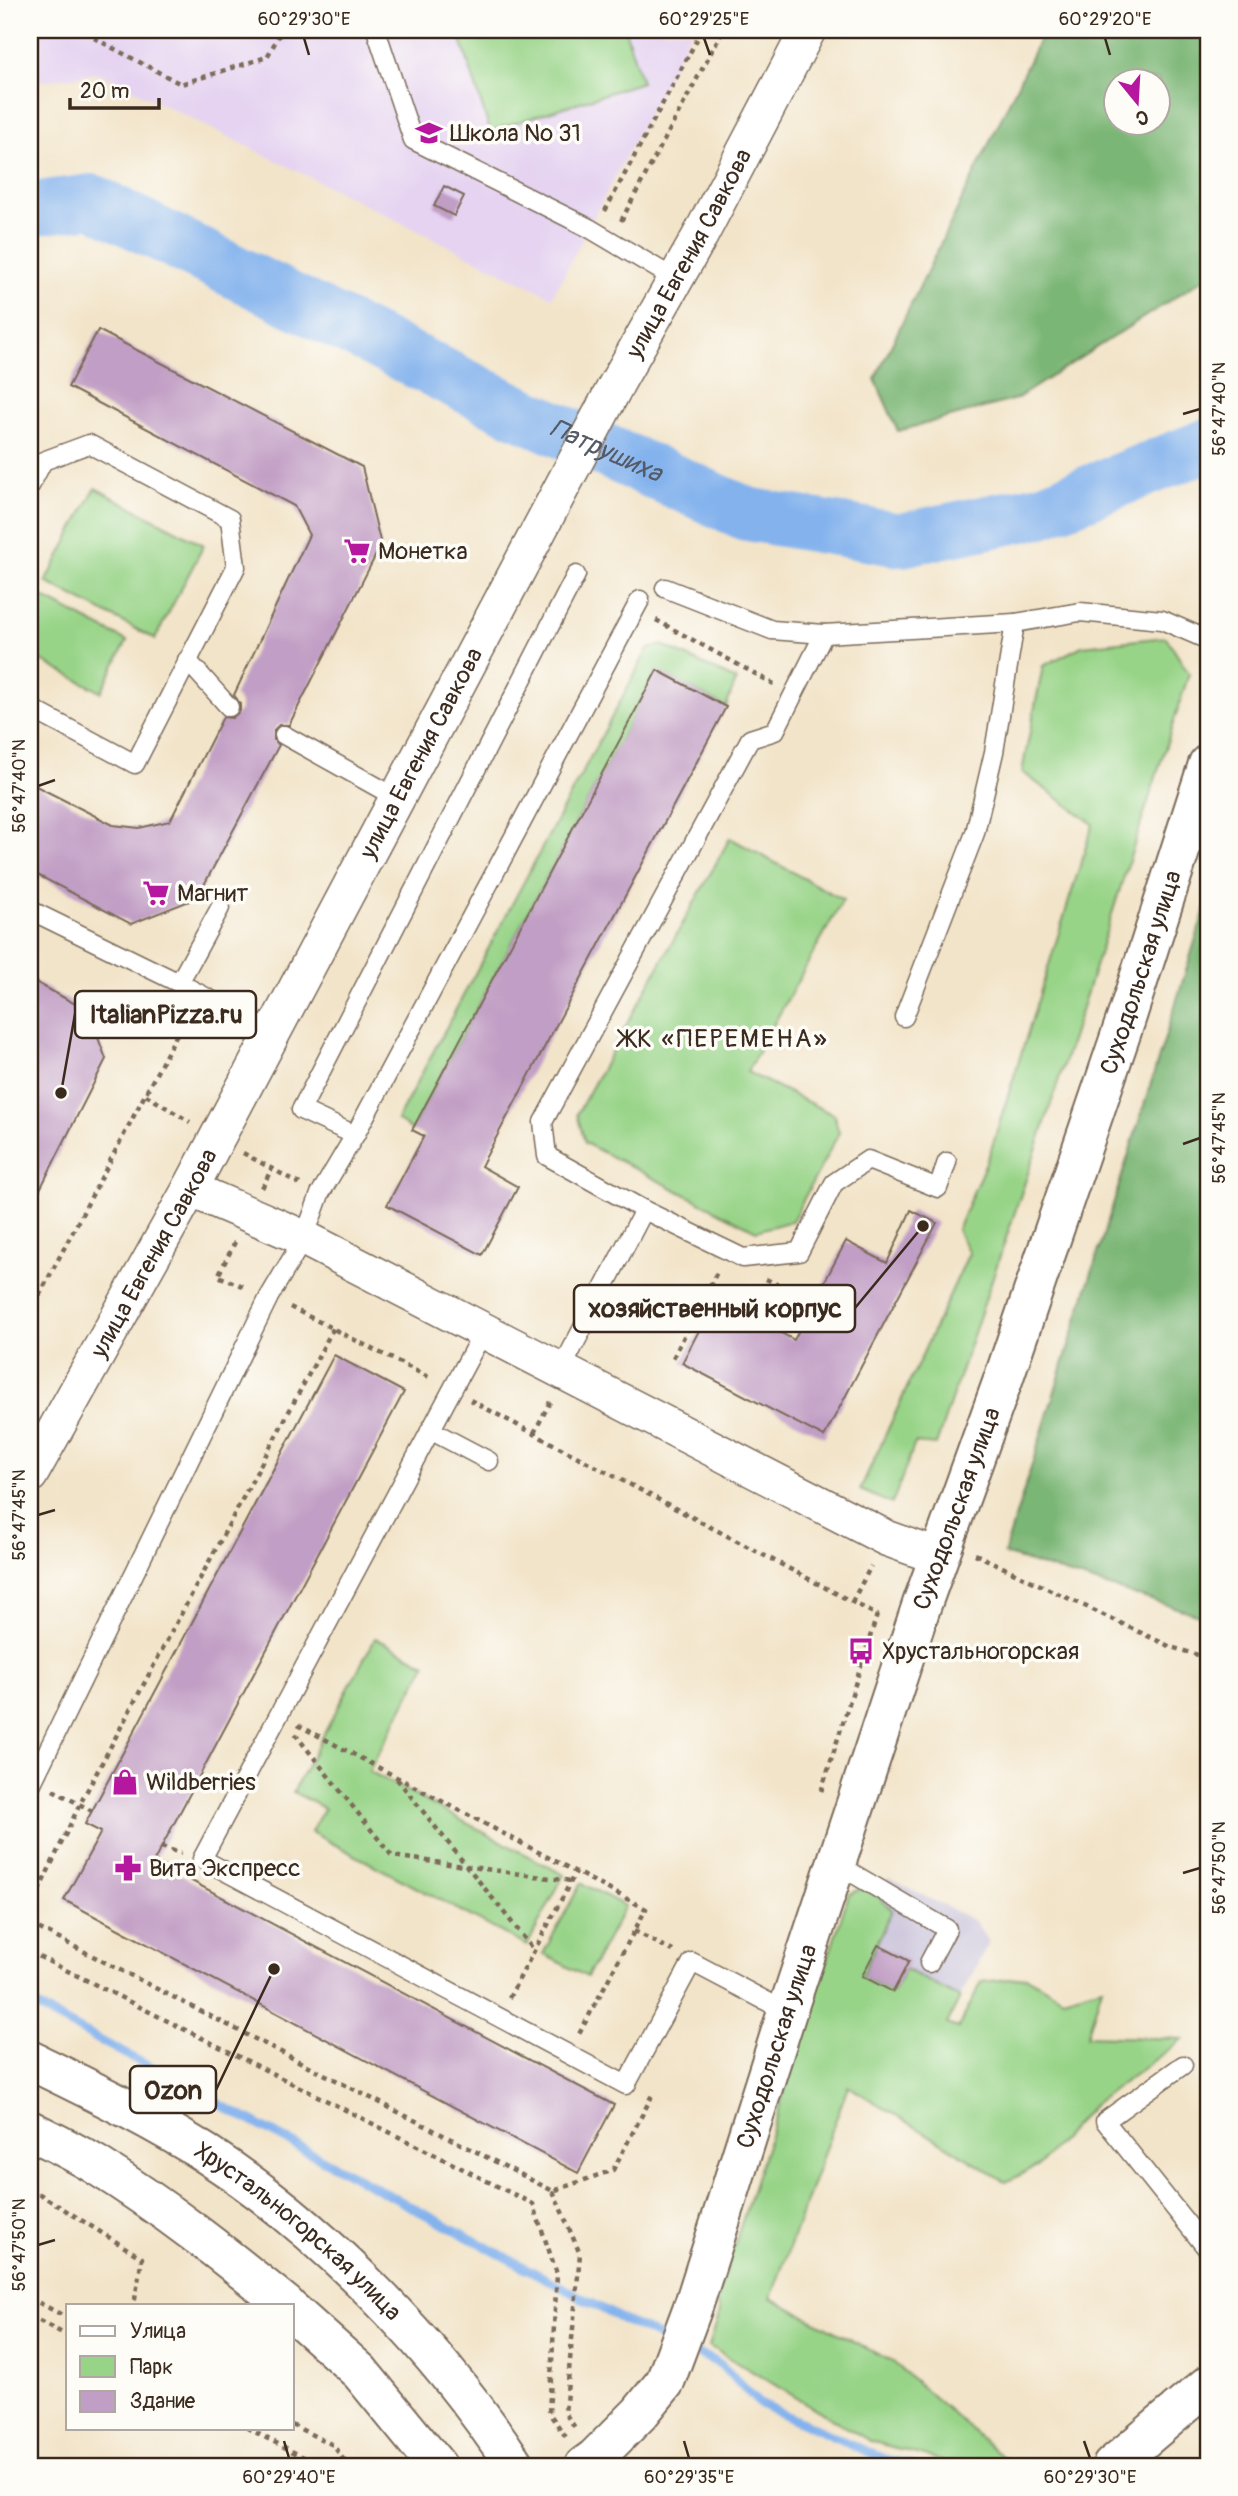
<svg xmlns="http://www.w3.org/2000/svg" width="1238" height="2496" font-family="Pangolin,sans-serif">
  <rect width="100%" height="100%" fill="#fdfcf7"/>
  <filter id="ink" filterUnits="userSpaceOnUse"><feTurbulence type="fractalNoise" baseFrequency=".0143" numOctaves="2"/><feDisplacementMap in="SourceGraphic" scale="14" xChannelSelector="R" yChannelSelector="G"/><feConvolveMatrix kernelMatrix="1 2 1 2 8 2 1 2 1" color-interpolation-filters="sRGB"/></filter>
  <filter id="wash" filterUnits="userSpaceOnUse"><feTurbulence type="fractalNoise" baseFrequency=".00686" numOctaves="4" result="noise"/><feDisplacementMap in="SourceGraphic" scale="28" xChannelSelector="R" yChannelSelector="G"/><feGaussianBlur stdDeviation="1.57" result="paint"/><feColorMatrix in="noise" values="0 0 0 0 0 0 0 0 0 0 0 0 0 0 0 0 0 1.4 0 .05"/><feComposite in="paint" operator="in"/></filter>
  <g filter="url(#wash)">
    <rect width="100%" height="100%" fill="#f2e4c9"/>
    <path fill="#e5d3f1" d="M30,30H692L552,297L99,73L30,83Z"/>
    <path fill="#c7c0d9" d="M888,1878L975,1921L989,1942L916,2081L830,2031Z"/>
    <g fill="#98d488" stroke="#6a7f53" stroke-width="2">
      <path d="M458,30H625L642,82L490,131Z"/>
      <path d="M95,488L204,545L155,639L46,582Z"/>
      <path d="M33,592L127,641L101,692L30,655V598Z"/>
      <path d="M1166,637L1189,674L1041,1135L936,1445L915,1443L892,1504L860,1490L969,1253L957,1230L990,1153L1093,824L1022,772L1043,666L1082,646Z"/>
      <path d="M662,645L736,680L726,707L657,671L412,1130L397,1120L648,649Z"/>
      <path d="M730,838L843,900L747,1072L834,1115L839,1133L792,1221L756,1231L585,1143L577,1114Z"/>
      <path d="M375,1638L426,1664L369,1771L564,1875L527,1946L311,1832L324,1808L293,1792Z"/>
      <path d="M581,1883L625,1906L587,1977L543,1954Z"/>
      <path d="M863,1888L880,1898L892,1910L862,1976L893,1992L905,1969L960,1998L947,2024L958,2028L982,1982L1027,1977L1063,1998L1102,1987L1087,2036L1183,2039L1093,2105L1039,2165L1006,2182L848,2086L771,2298L893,2362L1013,2466H961L870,2441L709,2346L720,2312L716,2301L849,1894Z"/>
    </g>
    <g fill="#7ab674" stroke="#5a7049" stroke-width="2" fill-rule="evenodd">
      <path d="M1044,30H1208V276L1016,399L898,431L875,379ZM1116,80H1158V122H1116Z"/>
      <path d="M1208,900V1618L1004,1554Z"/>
    </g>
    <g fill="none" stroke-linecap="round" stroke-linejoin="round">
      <g stroke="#83b2ed" stroke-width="9">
        <path d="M30,2003L627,2322L670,2341"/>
        <path d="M686,2348L720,2364L760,2404L884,2459L914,2466"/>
      </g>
      <path stroke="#83b2ed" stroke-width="54" id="s1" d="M30,209L92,201L512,409L747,514L901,540L1041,511L1208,445"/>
    </g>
    <g id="blocks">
      <g fill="#c19ec5">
        <path d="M444,186L464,196L454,216L434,206Z"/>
        <path d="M98,330L362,467L381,545L289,725H279L274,730V740L279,745L197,898L131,924L30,871V783L113,825L139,828L170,821L223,717L232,718L240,711V704L234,695L309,535L294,506L68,387Z"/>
        <path d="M657,670L726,707L481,1166L518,1187L482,1255L387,1205L424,1136L412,1130Z"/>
        <path d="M30,979L88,1011L106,1059L30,1209Z"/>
        <path d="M911,1210L937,1223L824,1437L682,1363L716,1298L794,1340L846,1241L887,1263Z"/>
        <path d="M334,1355L404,1392L154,1861L614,2105L578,2173L64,1900L101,1832L85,1824Z"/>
        <path d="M878,1945L909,1961L893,1992L862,1976Z"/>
      </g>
    </g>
  </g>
  <g filter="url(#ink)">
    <use href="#blocks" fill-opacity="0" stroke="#7b6b5a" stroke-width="2"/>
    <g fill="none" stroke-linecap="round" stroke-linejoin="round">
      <g stroke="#7b6b5a" stroke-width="21">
        <g id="service">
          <path d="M376,30L413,140L589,228L675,279"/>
          <path d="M30,486L43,461L89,444L230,519L236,567L135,764L30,708"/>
          <path d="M665,588L772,630L824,634L1015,623L1080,612L1162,620L1208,640"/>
          <path d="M824,634L775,731L750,739L543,1122L547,1156L644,1210L743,1258L799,1252L834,1183L868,1160L938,1188L947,1162"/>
          <path d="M187,660L229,707"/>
          <path d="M284,735L397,798"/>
          <path d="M30,910L179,983L272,1032"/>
          <path d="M179,983L220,908"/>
          <path d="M904,1017L975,833L994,752L1015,623"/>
          <path d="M355,1135L301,1110L576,575"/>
          <path d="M484,1330L202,1859L626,2085L692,1962L787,2012"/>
          <path d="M561,1370L644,1210"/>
          <path d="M430,1430L489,1461"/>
          <path d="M30,1787L269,1297L304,1238L320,1194L355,1135L640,600"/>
          <path d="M836,1868L852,1873L947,1929L929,1963"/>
          <path d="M1183,2065L1105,2121L1208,2250"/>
        </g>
      </g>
      <g stroke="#7b6b5a" stroke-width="38">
        <g id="minor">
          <path d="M190,1189L304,1238L886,1538L939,1557"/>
          <path id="s2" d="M30,1475L190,1189L617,383L700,236L808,30"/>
        </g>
      </g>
      <g stroke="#7b6b5a" stroke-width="42">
        <g id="tertiary">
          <path id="s3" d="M30,2060C89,2089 152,2119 208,2155C324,2230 440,2350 515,2466"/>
          <path d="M30,2130C52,2141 75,2152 96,2165C164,2207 224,2255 286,2305"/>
          <path d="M292,2311L360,2372L437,2466"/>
          <path d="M1112,2466L1208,2385"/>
        </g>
      </g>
      <g stroke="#7b6b5a" stroke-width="42">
        <g id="secondary">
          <path id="s4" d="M584,2466L595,2458L640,2413L665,2382L694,2304L787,2012L922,1604L1003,1380L1126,1019L1208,764"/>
        </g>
      </g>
      <g stroke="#7b6b5a" stroke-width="4.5" stroke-dasharray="5 5" stroke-linecap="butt">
        <path d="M89,30L92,37L181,84L267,57L282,30"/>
        <path d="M605,211L702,30"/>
        <path d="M621,221L723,30"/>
        <path d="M656,620L774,684"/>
        <path d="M146,1095L190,1122"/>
        <path d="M243,1153L300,1184"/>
        <path d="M262,1188L272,1168"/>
        <path d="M235,1242L218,1276L247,1288"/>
        <path d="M766,1279L814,1302"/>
        <path d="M290,1307L432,1379"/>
        <path d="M30,1313L188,1013"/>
        <path d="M673,1358L717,1272"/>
        <path d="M470,1400L877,1615L820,1795"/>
        <path d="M534,1433L551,1400"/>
        <path d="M975,1554L1171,1647L1208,1658"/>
        <path d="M852,1602L871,1566"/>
        <path d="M298,1725L646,1909L578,2036"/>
        <path d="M295,1734L392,1856L571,1881"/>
        <path d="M397,1779L534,1950"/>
        <path d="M53,1790L92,1811"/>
        <path d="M161,1847L181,1853"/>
        <path d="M30,1909L80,1804L334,1327"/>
        <path d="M30,1924L553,2191L613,2170L651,2098L646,2095"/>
        <path d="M634,1931L673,1951"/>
        <path d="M30,1952L533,2204L557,2274L549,2413L566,2437"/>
        <path d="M509,1998L576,1872"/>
        <path d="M30,2188L142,2258L134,2305"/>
        <path d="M553,2191L580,2254L565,2413L576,2429"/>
        <path d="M30,2298L68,2318"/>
        <path d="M30,2316L68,2336"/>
        <path d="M292,2425L333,2445L348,2466"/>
        <path d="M247,2428L311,2461L315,2466"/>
      </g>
      <use href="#service" stroke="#fff" stroke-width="18"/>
      <use href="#minor" stroke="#fff" stroke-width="35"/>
      <use href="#tertiary" stroke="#fff" stroke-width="38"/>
      <use href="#secondary" stroke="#fff" stroke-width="38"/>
    </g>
  </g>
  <path fill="none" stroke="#3b2a1e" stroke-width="2.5" d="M304,38L309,55M704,38L710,55M1105,38L1110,55M1183,414L1200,409M38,786L55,780M1183,1144L1200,1138M38,1515L55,1510M1183,1873L1200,1868M38,2245L55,2240M284,2441L289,2458M684,2441L689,2458M1084,2441L1090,2458"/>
  <defs>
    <g id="school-bare" transform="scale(2.1)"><path d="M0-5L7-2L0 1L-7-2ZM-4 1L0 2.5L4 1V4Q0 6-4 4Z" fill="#b5179e" stroke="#fdfcf7" stroke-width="2.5" paint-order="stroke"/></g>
    <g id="supermarket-bare" transform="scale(2.1)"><path d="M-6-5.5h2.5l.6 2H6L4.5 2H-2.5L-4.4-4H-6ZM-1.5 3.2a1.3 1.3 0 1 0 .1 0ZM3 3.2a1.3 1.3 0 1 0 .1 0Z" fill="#b5179e" stroke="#fdfcf7" stroke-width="2.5" paint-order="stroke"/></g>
    <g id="bus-bare" transform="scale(2.1)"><path d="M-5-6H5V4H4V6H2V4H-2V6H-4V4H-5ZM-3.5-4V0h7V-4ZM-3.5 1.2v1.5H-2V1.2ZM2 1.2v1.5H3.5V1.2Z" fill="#b5179e" stroke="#fdfcf7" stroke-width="2.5" paint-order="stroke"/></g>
    <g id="shop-bare" transform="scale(2.1)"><path d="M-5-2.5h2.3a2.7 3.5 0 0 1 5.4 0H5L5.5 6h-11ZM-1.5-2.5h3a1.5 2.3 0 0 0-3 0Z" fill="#b5179e" stroke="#fdfcf7" stroke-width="2.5" paint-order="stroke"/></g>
    <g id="pharmacy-bare" transform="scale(2.1)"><path d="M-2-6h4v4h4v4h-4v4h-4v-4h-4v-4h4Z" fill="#b5179e" stroke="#fdfcf7" stroke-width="2.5" paint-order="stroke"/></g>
  </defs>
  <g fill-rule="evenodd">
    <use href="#school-bare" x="429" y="133"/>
    <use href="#supermarket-bare" x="357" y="551"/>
    <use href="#supermarket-bare" x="156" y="893"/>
    <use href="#bus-bare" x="861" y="1651"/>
    <use href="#shop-bare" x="125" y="1782"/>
    <use href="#pharmacy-bare" x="128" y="1868"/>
  </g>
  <g text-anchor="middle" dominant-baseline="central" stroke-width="7" stroke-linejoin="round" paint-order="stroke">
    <g font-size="24" fill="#3b2a1e" stroke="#fdfcf7" text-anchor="start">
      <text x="450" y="133">Школа № 31</text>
      <text x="378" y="551">Монетка</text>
      <text x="177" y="893">Магнит</text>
      <text x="882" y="1651">Хрустальногорская</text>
      <text x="146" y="1782">Wildberries</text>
      <text x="149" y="1868">Вита Экспресс</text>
    </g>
    <g font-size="24" fill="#3b2a1e" stroke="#fdfcf7">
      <text stroke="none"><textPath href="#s2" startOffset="1388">улица Евгения Савкова</textPath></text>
      <text stroke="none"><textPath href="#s2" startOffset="821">улица Евгения Савкова</textPath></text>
      <text stroke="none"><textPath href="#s4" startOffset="1605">Суходольская улица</textPath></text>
      <text stroke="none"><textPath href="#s2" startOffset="254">улица Евгения Савкова</textPath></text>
      <text stroke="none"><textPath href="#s4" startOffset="1038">Суходольская улица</textPath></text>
      <text stroke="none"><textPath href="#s4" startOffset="471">Суходольская улица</textPath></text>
      <text stroke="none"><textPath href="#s3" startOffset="320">Хрустальногорская улица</textPath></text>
    </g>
    <g font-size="26" font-style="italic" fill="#545a66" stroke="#fdfcf7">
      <text stroke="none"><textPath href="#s1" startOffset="634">Патрушиха</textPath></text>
    </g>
    <g font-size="26" letter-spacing="2" fill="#3b2a1e" stroke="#fdfcf7">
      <text x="724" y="1039">ЖК «ПЕРЕМЕНА»</text>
    </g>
  </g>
  <path fill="none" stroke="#3b2a1e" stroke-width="2.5" d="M61 1093L75 1014M923 1226L855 1308M274 1969L216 2090"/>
  <g fill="#3b2a1e" stroke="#fdfcf7" stroke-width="2.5">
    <circle cx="61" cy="1093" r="7"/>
    <circle cx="923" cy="1226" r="7"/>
    <circle cx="274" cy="1969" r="7"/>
  </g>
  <g fill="#fdfcf7" stroke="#3b2a1e" stroke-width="2.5">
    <rect x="75" y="991" width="181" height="47" rx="7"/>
    <rect x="574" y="1285" width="281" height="47" rx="7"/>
    <rect x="130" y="2066" width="86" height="47" rx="7"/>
  </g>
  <g font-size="26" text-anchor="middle" font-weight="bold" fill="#3b2a1e">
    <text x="166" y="1023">ItalianPizza.ru</text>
    <text x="715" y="1317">хозяйственный корпус</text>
    <text x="173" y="2099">Ozon</text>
  </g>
  <rect width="1238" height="2496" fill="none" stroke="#fdfcf7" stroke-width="77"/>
  <rect x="66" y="2304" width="228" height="126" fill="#fdfcf7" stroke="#afa8a0" stroke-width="2"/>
  <rect x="80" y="2326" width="35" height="10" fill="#ffffff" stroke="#afa8a0" stroke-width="2"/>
  <text x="130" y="2338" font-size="21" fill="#3b2a1e">Улица</text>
  <rect x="80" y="2356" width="35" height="21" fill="#98d488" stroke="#afa8a0" stroke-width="2"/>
  <text x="130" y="2374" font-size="21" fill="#3b2a1e">Парк</text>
  <rect x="80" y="2391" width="35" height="21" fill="#c19ec5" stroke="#afa8a0" stroke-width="2"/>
  <text x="130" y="2408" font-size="21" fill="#3b2a1e">Здание</text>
  <g transform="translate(1137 102) rotate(162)"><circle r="33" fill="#fdfcf7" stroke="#afa8a0" stroke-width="2"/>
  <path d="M0-5L12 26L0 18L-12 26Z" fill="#b5179e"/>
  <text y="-10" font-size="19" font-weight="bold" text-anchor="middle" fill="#3b2a1e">С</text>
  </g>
  <path d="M70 98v10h89v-10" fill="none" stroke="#3b2a1e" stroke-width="3.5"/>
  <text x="80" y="98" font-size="21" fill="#3b2a1e" stroke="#fdfcf7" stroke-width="5" paint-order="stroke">20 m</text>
  <rect x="38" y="38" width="1162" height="2420" fill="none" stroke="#3b2a1e" stroke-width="2.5"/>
  <g font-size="18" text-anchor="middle" fill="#3b2a1e">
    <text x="304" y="25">60°29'30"E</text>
    <text x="704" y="25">60°29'25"E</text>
    <text x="1105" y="25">60°29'20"E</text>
    <text transform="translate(1219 409) rotate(-90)" y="6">56°47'40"N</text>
    <text transform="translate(19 786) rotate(-90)" y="6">56°47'40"N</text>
    <text transform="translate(1219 1138) rotate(-90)" y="6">56°47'45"N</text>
    <text transform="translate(19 1515) rotate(-90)" y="6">56°47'45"N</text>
    <text transform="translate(1219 1868) rotate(-90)" y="6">56°47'50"N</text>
    <text transform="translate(19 2245) rotate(-90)" y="6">56°47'50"N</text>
    <text x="289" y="2483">60°29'40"E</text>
    <text x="689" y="2483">60°29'35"E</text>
    <text x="1090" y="2483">60°29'30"E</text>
  </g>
</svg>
